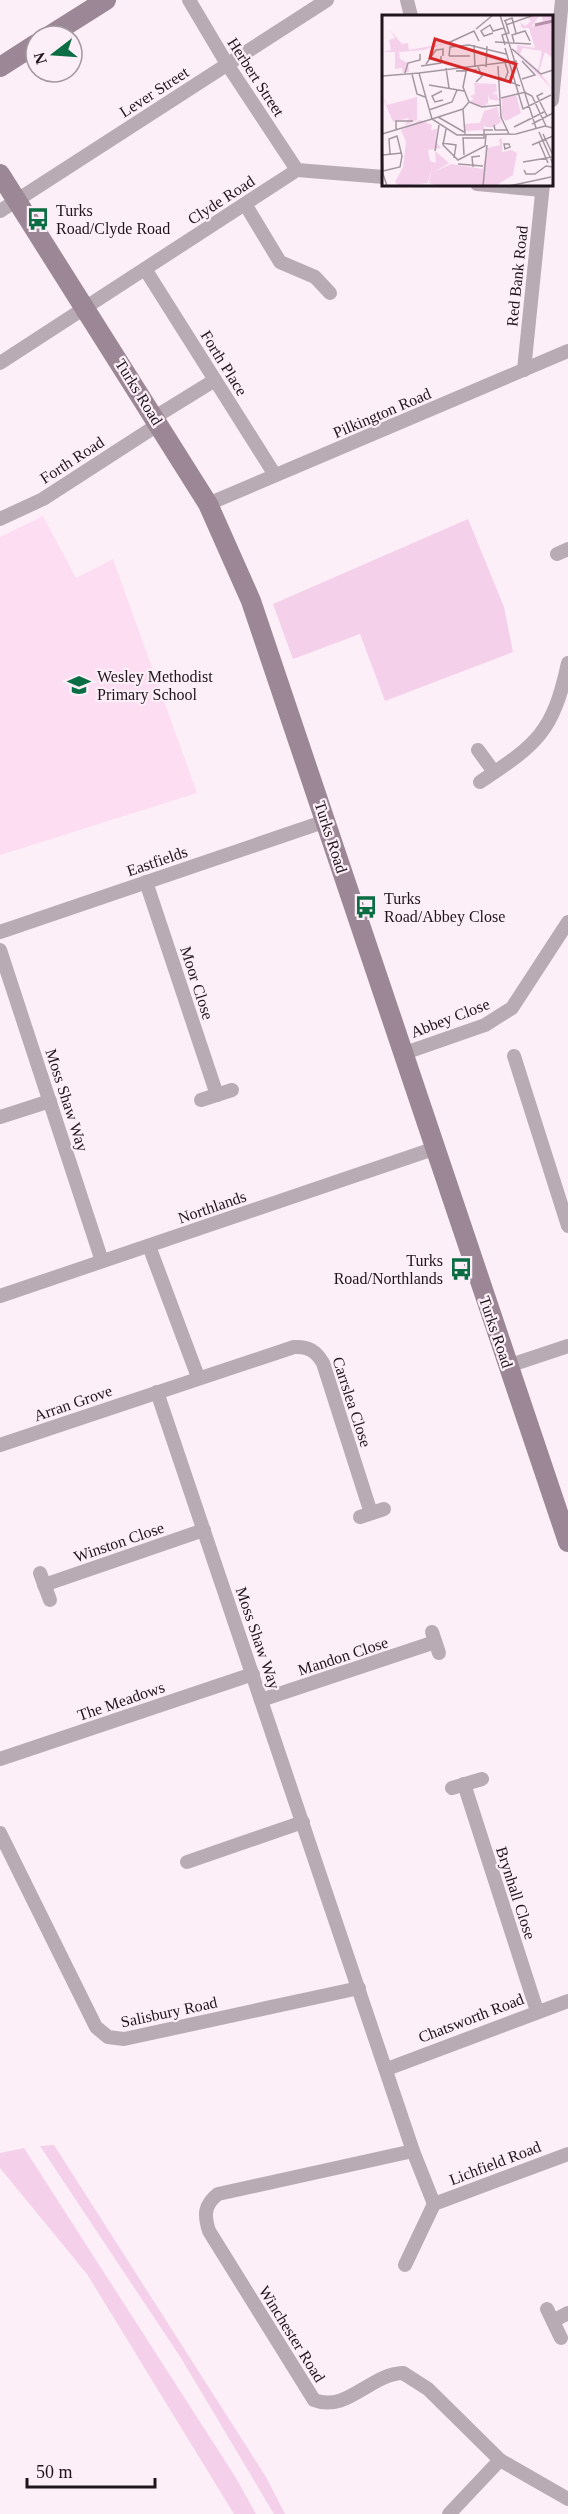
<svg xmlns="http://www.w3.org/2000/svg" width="568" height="2514" font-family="'Times New Roman',serif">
  <rect width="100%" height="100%" fill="#fceff8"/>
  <path fill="#fcddf2" d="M43,516L76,578L113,559L197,793L0,855V537Z"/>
  <g fill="#f5d0ea">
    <path d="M468,519L504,607L513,652L385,701L360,634L293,659L273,604Z"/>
    <path d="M54,2145L266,2477L285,2514H274L181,2358L40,2146Z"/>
    <path d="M24,2148L236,2478L256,2514H234L87,2274L0,2168V2153Z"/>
  </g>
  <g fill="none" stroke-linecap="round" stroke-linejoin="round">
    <g stroke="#b8abb4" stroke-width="14">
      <path d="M189,0L227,64L297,170"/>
      <path d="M407,0L411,16"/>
      <path d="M552,100L562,0"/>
      <path d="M477,184L542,190"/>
      <path d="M245,204L280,262L315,277L330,293"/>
      <path d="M0,211L327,0"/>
      <path d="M145,269L275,475"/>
      <path d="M0,363L297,170L384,177"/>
      <path d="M524,370L543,184"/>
      <path d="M155,417L215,380"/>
      <path d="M208,504L568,351"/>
      <path d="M0,519L43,499L159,424"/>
      <path d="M557,554L568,549"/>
      <path d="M478,750L494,772"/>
      <path d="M480,782C537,744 553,733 568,663"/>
      <path d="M146,882L217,1095"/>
      <path d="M0,932L326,821"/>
      <path d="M0,950L102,1261"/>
      <path d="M402,1054L485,1025L512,1008L568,922"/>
      <path d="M514,1056L568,1226"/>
      <path d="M201,1100L232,1090"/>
      <path d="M0,1117L50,1101"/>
      <path d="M149,1246L198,1377"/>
      <path d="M0,1296L433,1149"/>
      <path d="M508,1366L568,1346"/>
      <path d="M157,1392L413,2151L434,2204"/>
      <path d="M0,1445L294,1347C308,1346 316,1351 323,1363L371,1513"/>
      <path d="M360,1517L384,1509"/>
      <path d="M40,1573L50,1600"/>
      <path d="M44,1585L204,1530"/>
      <path d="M432,1632L439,1653"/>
      <path d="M261,1700L435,1642"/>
      <path d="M0,1759L253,1674"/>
      <path d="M464,1784L537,2011"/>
      <path d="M452,1788L482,1779"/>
      <path d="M0,1833L96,2027L108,2037L124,2039L359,1988"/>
      <path d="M187,1862L303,1822"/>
      <path d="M387,2069L568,2001"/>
      <path d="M413,2151L218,2194C204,2205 204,2215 209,2231L314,2400C347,2413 370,2374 403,2373L428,2389L500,2460L568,2499"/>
      <path d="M434,2204L568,2154"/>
      <path d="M405,2265L434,2204"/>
      <path d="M547,2309L561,2338"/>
      <path d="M553,2321L568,2313"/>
      <path d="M449,2514L500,2460"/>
    </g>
    <g stroke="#9b8795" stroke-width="20">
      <path d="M49,36L106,0"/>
      <path d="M0,67L36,44"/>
      <path d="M0,174L208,504L251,601L568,1542"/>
    </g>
  </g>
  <defs>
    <g id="bus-bare" transform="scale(1.8)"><path d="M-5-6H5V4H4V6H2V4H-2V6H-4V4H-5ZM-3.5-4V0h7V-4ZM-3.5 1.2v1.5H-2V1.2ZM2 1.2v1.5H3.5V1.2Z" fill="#0a6d43" stroke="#fceff8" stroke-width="2.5" paint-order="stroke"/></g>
    <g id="school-bare" transform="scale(1.8)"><path d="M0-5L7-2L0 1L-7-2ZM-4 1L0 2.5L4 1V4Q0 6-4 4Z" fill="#0a6d43" stroke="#fceff8" stroke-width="2.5" paint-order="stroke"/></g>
  </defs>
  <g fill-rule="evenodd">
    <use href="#bus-bare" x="38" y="219"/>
    <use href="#school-bare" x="79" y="685"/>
    <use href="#bus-bare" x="366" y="907"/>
    <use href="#bus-bare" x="461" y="1269"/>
  </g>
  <g text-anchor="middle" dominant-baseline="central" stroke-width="4.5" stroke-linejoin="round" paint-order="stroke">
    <g font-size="16" fill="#20151c" stroke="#fceff8">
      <text transform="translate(256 77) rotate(57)">Herbert Street</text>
      <text transform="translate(154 92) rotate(-33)">Lever Street</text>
      <text transform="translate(221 200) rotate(-33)">Clyde Road</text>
      <text transform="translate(517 276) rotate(-84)">Red Bank Road</text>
      <text transform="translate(224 363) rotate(58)">Forth Place</text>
      <text transform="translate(139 392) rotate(58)">Turks Road</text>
      <text transform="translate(382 413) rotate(-23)">Pilkington Road</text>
      <text transform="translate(72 460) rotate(-33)">Forth Road</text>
      <text transform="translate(331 837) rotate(72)">Turks Road</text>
      <text transform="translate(157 861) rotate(-19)">Eastfields</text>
      <text transform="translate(197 983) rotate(72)">Moor Close</text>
      <text transform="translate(450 1018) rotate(-21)">Abbey Close</text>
      <text transform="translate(67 1100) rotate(72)">Moss Shaw Way</text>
      <text transform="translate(212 1207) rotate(-19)">Northlands</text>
      <text transform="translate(496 1332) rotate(71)">Turks Road</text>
      <text transform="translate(352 1402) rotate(72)">Carrslea Close</text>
      <text transform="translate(73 1403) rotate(-19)">Arran Grove</text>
      <text transform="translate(119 1542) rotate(-19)">Winston Close</text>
      <text transform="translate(258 1638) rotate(71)">Moss Shaw Way</text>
      <text transform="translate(343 1656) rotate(-18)">Mandon Close</text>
      <text transform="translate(121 1701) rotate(-19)">The Meadows</text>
      <text transform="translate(516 1893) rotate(72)">Brynhall Close</text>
      <text transform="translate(169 2012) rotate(-12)">Salisbury Road</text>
      <text transform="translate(471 2018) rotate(-21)">Chatsworth Road</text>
      <text transform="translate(495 2163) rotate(-21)">Lichfield Road</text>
      <text transform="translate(292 2334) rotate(58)">Winchester Road</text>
    </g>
    <g font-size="16" fill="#20151c" stroke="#fceff8" text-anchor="start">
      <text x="56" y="210">Turks<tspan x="56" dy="18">Road/Clyde Road</tspan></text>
      <text x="97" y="676">Wesley Methodist<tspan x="97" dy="18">Primary School</tspan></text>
      <text x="384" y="898">Turks<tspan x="384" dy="18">Road/Abbey Close</tspan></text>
      <text x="443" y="1260" text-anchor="end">Turks<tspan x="443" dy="18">Road/Northlands</tspan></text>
    </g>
  </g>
  <g transform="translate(382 15)">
    <rect width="171" height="171" fill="#fceff8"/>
    <path d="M143,0H158L149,12L161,6L159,0H171V43L163,37L157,56L171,75L130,33L135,36V30L153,33L147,13H140L138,7L143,11L149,6ZM141,33L160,36L156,55L138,39ZM8,15L20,29L26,28L27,35L65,28L41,35L17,37L18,44L26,48L27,57L21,58L20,53L13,54V37H0L9,35L7,25L13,23ZM92,68L114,69L115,76L110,79H115L117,86L107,84L106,79V88L102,92L92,90L88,86L92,84L88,81L93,79ZM0,80L5,90L35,82V105L22,111L27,103L11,107ZM134,80L139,98L124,106L120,102V83ZM115,92L119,107L112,112H103L102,108V115L83,116L82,109L98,108L102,96ZM38,105L50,110L49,115L55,114L54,127L59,133L46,135L48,146L54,148L53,136L67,148L52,157L69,149L101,154L105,133L118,130L117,124L120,123V137L129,135L135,138L131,160L113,171H57L47,168L50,153L46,168L17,171L13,167L21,152L24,127L19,115Z" fill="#f5d0ea" fill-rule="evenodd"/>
    <path fill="none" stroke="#b790ab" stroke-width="3" d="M153,10L171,6"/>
    <path fill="none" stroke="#a498a0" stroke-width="1.5" d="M118,0L154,113M123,5L127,18L120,20L123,30M122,6L130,3L134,18M124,10L152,0M94,14L111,0M111,18L102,21L99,16L108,10L111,16L122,13M113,27L149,29M132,27L130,20L143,16L148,26M66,28L92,16L97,26M92,30L93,52M123,33L141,94L169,80M130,34L159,59L171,55M67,41L68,32L87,30L124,39M67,41H88M122,44L126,57L123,65M140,46L153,60L140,64M44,49L54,35L61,34V41M39,51L59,48V41M116,51L119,102L127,119M85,52L81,72L87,87L100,92L119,90M104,52L105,31M64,53L67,73M74,56L95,55M23,58L26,48L38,45V39M37,58L135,46M30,59L35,79L43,82M0,61L37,58L50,104L75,120L134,119L163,111L171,113M117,62L138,71M94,67L100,61L96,52M47,70L82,76M60,76L50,81L53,87L61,85M144,78L150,81L164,111M161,78L155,81L165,101M119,83L144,77M47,95L70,87L75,75M56,102L82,117M50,104L81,94M150,109L171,98M112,110L113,115H126M132,112L162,97M14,114V106H31M64,114L61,130L76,145L103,131L104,119M157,117L171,149M0,119L50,104M83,119L81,94L87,87M161,119L171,140M81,122L82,140M81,123H102V115H111M0,125L1,159L5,171M157,127L166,148M60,128L74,130L72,143M122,129H127L128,132L123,134ZM150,130L171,121M53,136L57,110M1,140L20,138M141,147L171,142M76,149L101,151M91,152L90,142L98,141M142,155L144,159H153L164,151L171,152M1,156L18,152L20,141L15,121L7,124L8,139M101,171L105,130M127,171L169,162"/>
    <path fill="#d62828" fill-opacity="0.15" stroke="#d62828" stroke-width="3" d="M53,24L134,49L128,67L48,43Z"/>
    <rect width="171" height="171" fill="none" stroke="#20151c" stroke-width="3"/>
  </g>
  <g transform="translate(54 54) rotate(253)"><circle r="28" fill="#fceff8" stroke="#a498a0" stroke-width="1.5"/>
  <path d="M0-4.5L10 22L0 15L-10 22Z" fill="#0a6d43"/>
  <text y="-9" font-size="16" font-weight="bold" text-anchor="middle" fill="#20151c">N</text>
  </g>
  <path d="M27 2478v9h128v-9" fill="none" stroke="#20151c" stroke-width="3"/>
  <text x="36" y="2478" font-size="18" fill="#20151c" stroke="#fceff8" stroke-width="4.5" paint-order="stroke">50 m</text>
</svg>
